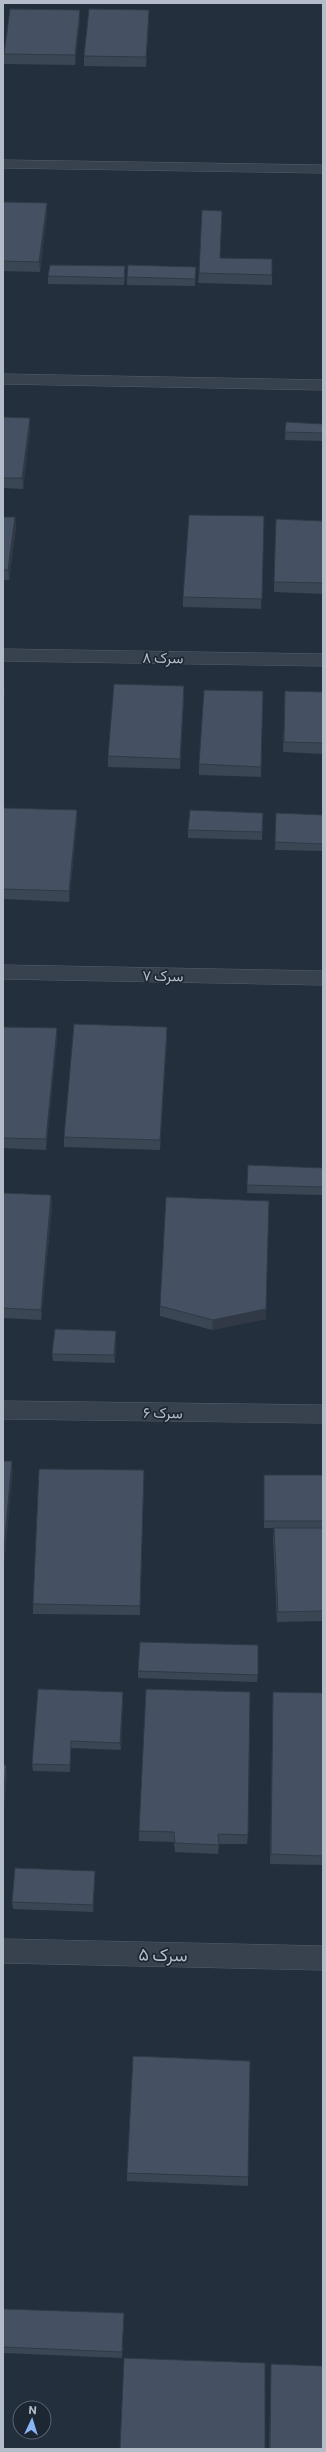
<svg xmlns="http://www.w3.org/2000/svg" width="326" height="2452" font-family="Commissioner,Vazirmatn,sans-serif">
  <rect width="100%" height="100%" fill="#242f3e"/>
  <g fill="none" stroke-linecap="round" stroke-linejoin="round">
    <g stroke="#565f6c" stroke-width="1">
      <g id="minor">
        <path d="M3,160L323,165V173L3,168Z"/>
        <path d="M3,374L323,380V390L3,384Z"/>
        <path d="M3,649L323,654V666L3,661Z"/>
        <path d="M3,965L323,971V985L3,979Z"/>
        <path d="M3,1401L323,1405V1423L3,1419Z"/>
        <path d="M3,1939L323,1946V1970L3,1963Z"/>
      </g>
    </g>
    <use href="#minor" fill="#38414e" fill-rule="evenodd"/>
  </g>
  <g fill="#3b4654">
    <path d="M80,19L75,65L4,64V54Z"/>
    <path d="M149,19L146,67L84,66V56Z"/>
    <path d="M3,202L47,203V212L40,272L3,271Z"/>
    <path d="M221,258L272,259V285L198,283L199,273Z"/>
    <path d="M196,267L195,286L127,285V277Z"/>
    <path d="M125,274L124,285L48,284V276Z"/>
    <path d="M3,417L30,428L23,489L3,488Z"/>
    <path d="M286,422L323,424V441L285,440Z"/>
    <path d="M264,516L261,609L183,607V597Z"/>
    <path d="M3,517H15L16,527L9,580H3Z"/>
    <path d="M276,519L323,521V594L274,592Z"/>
    <path d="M263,691L261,777L199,775V764Z"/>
    <path d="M285,691L323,692V754L283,752Z"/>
    <path d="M184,697L180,769L108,767V756Z"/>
    <path d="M3,808L77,810V821L69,902L3,899Z"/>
    <path d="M263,813L262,840L188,838V830Z"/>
    <path d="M276,813L323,815V851L275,850Z"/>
    <path d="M3,1027L57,1028V1039L46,1150L3,1148Z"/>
    <path d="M167,1027V1037L160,1150L64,1147V1137Z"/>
    <path d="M248,1165L323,1168V1195L247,1193Z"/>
    <path d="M3,1193L51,1195L52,1206L41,1320L4,1318Z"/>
    <path d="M160,1306L266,1319L212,1330L160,1316Z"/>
    <path d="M116,1331V1339L115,1363L53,1361L52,1354Z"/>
    <path d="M144,1470L140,1615L33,1614V1604Z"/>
    <path d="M264,1475H323V1621L277,1622L273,1538L274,1528H264Z"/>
    <path d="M138,1671L258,1675L257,1682L138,1678Z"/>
    <path d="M123,1692L121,1750L71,1748L70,1772L33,1771L32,1764Z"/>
    <path d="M273,1692L323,1693V1865L270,1864Z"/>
    <path d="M139,1831L248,1835L247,1844H219L218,1854L175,1852L174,1842L139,1841Z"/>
    <path d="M95,1871V1878L93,1912L13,1909L12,1902Z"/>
    <path d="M127,2173L248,2177V2186L127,2181Z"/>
    <path d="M3,2309L124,2313L122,2358L3,2353Z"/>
    <path d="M271,2364L323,2449H269Z"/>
  </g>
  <g fill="#303945">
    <path d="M80,10V19L75,65V55Z"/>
    <path d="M149,10V19L146,67V57Z"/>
    <path d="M47,203V212L40,272L39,262Z"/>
    <path d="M30,418V428L23,489L22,478Z"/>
    <path d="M15,517L16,527L9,580L8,570Z"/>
    <path d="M4,683L5,694L3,706V692Z"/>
    <path d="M184,686V697L180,769V759Z"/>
    <path d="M77,810V821L69,902V891Z"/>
    <path d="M167,1027V1037L160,1150V1140Z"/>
    <path d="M57,1028V1039L46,1150V1139Z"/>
    <path d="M51,1195L52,1206L41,1320V1310Z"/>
    <path d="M266,1309V1319L212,1330L213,1320Z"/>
    <path d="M116,1331V1339L115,1363L114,1355Z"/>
    <path d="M12,1461L13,1471L3,1576V1559Z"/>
    <path d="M144,1470V1480L140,1615V1606Z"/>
    <path d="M123,1692V1699L121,1750L120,1743Z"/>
    <path d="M6,1765L7,1774L3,1820V1801Z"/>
    <path d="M95,1871V1878L93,1912V1905Z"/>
    <path d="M124,2313V2319L122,2358V2352Z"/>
  </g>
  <g fill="#455162" stroke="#303945">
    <path d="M10,9L80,10L75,55L4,54Z"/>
    <path d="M89,9L149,10L146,57L84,56Z"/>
    <path d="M3,202L47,203L39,262L3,261Z"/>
    <path d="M202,210L222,211L220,258L272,259V275L199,273Z"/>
    <path d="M50,265L125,266L124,278L48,276Z"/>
    <path d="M128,265L196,267L195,279L127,277Z"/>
    <path d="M3,417L30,418L22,478H3Z"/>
    <path d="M286,422L323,424V433L285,432Z"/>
    <path d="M189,515L264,516L262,599L183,597Z"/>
    <path d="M3,517H15L8,570H3Z"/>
    <path d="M276,519L323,521V583L274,582Z"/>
    <path d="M114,684L184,686L180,759L108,756Z"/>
    <path d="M204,690L263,691L261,767L199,764Z"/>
    <path d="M285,691L323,692V743L284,742Z"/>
    <path d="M3,808L77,810L69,891L3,889Z"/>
    <path d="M190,810L263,813L262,832L188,830Z"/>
    <path d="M276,813L323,815V844L275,842Z"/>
    <path d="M74,1024L167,1027L160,1140L64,1137Z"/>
    <path d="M3,1027L57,1028L46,1139L3,1138Z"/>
    <path d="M248,1165L323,1168V1187L247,1185Z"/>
    <path d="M3,1193L51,1195L41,1310L3,1308L4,1297H3Z"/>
    <path d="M166,1197L269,1201L266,1309L213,1320L160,1306Z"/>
    <path d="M55,1329L116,1331L114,1355L52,1354Z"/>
    <path d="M3,1461H12L3,1559Z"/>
    <path d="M39,1469L144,1470L140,1606L33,1604Z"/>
    <rect x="264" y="1475" width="59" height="46"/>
    <path d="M274,1528H323V1611L278,1612Z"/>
    <path d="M140,1642L258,1645V1675L138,1671Z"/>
    <path d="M38,1689L123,1692L120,1743L71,1741L70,1765L32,1764Z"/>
    <path d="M146,1689L250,1692L248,1835L218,1834L219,1845L175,1843L174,1832L139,1831Z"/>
    <path d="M273,1692L323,1693V1856L271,1854Z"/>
    <path d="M3,1765H6L3,1801Z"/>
    <path d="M15,1868L95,1871L93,1905L12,1902Z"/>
    <path d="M133,2056L250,2061L248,2177L127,2173Z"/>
    <path d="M3,2309L124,2313L122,2352L3,2347Z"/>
    <path d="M124,2358L265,2363V2449H120Z"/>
    <path d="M271,2364L323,2366V2449H270Z"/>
  </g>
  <g text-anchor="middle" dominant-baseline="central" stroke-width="3.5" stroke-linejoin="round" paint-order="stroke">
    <g font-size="15" fill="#b4bcc9" stroke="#1d2633">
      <text transform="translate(163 657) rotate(1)">سرک ۸</text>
      <text transform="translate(163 975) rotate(1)">سرک ۷</text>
      <text transform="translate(163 1412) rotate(1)">سرک ۶</text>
    </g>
    <g font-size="18" fill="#b4bcc9" stroke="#1d2633">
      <text transform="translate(163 1954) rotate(1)">سرک ۵</text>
    </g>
  </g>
  <rect width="326" height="2452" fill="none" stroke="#b4bcc9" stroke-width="8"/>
  <g transform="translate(32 2420) rotate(4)"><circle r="19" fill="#1d2633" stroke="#59626f"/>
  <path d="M0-3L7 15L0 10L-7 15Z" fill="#8ab4f8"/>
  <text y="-6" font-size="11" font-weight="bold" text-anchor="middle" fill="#b4bcc9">N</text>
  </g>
</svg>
